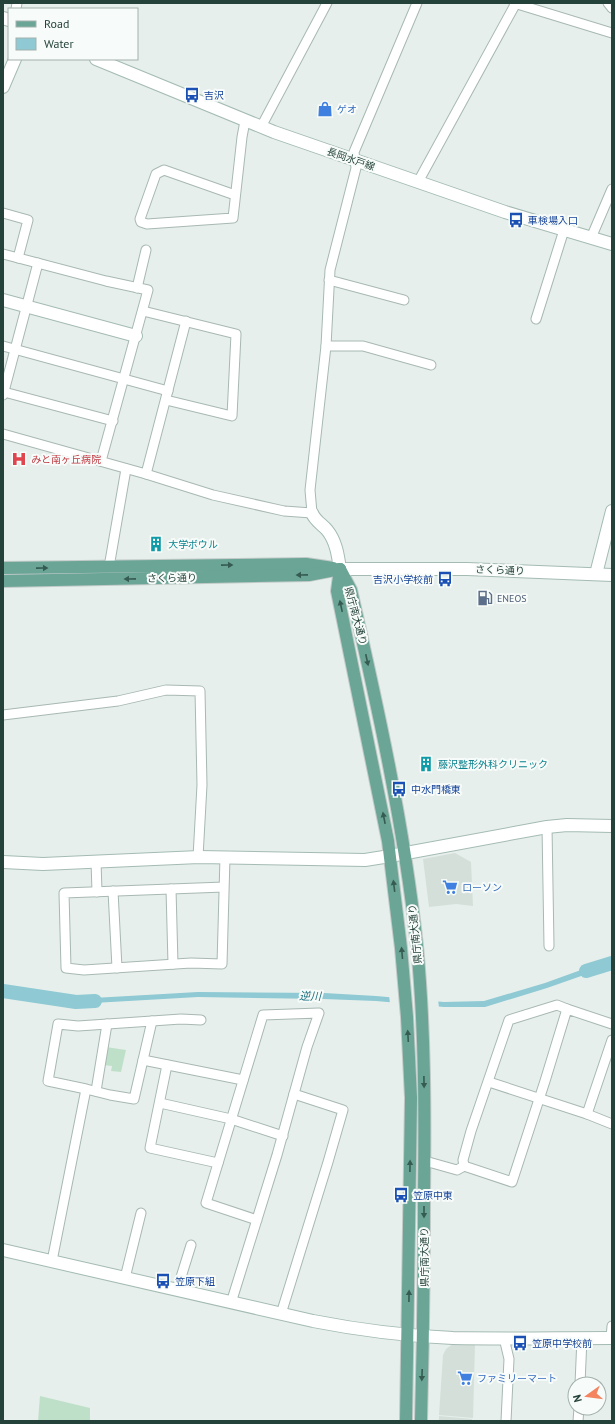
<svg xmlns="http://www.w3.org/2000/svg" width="615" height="1424" font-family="'PT Sans','Noto Sans JP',sans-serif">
  <rect width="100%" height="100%" fill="#e6efeb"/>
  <g fill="#d4dfda">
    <path d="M455,853L471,862L473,906L456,904L429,907L423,859Z"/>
    <path d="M453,1344H475L473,1418L439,1415L443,1355L446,1349Z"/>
    <path d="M439,1416L472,1419V1421H439Z"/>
  </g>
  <g fill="#bfe0c8">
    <path d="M106,1047L126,1050L121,1072L111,1071L112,1066L103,1065Z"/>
    <path d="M40,1396L90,1408V1421H38Z"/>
  </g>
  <path fill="#8ec9d4" d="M603,962L604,968L547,988L485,1007H444L376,1001L324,999L198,997L76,1004V999L198,992L324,993L376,996L444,1002L484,1001L545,983Z"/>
  <path fill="#e6efeb" d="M389,995L438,999L439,1008L390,1004Z"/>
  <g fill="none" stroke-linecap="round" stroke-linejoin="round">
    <g stroke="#8ec9d4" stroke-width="14">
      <path d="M586,971L612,963"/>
      <path d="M3,991L76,1002L95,1001"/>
    </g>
    <g stroke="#a8b8b2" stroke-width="11">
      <g id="street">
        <path d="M514,3L612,33"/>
        <path d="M608,3L612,8"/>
        <path d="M16,9L17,3"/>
        <path d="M261,127L327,3"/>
        <path d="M418,182L516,3"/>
        <path d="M235,195L164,170L156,174L140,219L141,222L147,224L233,218L242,137L245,121"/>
        <path d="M3,213L28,220L18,258"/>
        <path d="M591,238L612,189"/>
        <path d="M3,254L106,281L148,290L101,461"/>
        <path d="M329,280L404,300"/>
        <path d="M137,288L146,250"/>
        <path d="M143,311L236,334L232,416L166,400"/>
        <path d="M536,319L564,230"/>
        <path d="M3,346L168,391"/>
        <path d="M326,346H363L431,365"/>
        <path d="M4,392L113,421"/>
        <path d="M3,395L38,263"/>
        <path d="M3,434L146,474L213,495L284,511L312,513L310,490L326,346L330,270L356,168L354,152L417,3"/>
        <path d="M146,474L186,321"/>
        <path d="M109,567L126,469"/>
        <path d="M3,715L118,701L166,690L200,691L202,785L198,857"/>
        <path d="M547,827L549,946"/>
        <path d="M96,861L97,892"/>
        <path d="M224,887L64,893L66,968L84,970L191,963L222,964L225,857"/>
        <path d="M171,889L173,964"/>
        <path d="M113,891L117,968"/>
        <path d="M152,1021L181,1019L201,1020"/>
        <path d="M143,1060L243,1080"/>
        <path d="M167,1065L150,1148L218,1163"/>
        <path d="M489,1082L587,1114L612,1040"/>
        <path d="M96,1091L107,1024"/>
        <path d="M160,1103L231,1119L283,1136"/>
        <path d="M587,1114L612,1124"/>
        <path d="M425,1161L457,1170L464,1166L512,1182L545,1081L567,1009L612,1024"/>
        <path d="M464,1166L463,1160L471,1131L509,1020L557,1005L567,1009"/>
        <path d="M52,1261L86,1089L48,1081L58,1024L78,1026L152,1021L134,1099L110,1095L86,1089"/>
        <path d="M125,1278L141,1213"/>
        <path d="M177,1290L191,1245"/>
        <path d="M231,1303L277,1155L307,1047L319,1013L263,1015L206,1203L257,1220"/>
        <path d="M281,1314L328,1162L343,1110L294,1094"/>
        <path d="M504,1338L509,1359L506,1421"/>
        <path d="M611,1338L612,1326"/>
        <path d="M580,1384L582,1338"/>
        <path d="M578,1421L579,1408"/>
      </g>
    </g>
    <g stroke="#a4bbb3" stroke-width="14">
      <g id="secondary">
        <path d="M3,18L9,20"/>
        <path d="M96,59L274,132L505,212L612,244"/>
        <path d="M3,87L15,59"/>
        <path d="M3,300L136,336"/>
        <path d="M312,513C315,521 322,524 327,530C336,541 338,555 340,569H467L612,575"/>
        <path d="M596,574L612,511"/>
        <path d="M3,862L43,864L199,857L365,860L390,856L547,827L567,825L612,826"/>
        <path d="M3,1250L313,1321C359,1330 406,1336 453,1338C506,1339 559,1338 612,1338"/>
      </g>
    </g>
    <g stroke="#c2cac8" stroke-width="14">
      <g id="primary">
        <path d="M3,568L306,564L333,568"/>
        <path d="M340,569L351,590C378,708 404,825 417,946C425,1030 425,1114 424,1198C424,1272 423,1347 421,1421"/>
        <path d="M340,569L337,591L388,841L401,948L407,1017L411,1098L406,1421"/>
        <path d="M3,581L309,575L340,569"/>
      </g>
    </g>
    <use href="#street" stroke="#fff" stroke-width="9"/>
    <use href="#secondary" stroke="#fff" stroke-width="12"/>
    <use href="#primary" stroke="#6aa596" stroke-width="12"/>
  </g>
  <defs><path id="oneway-solid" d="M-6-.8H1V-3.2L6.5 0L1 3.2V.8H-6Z"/></defs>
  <g fill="#365b51">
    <use href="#oneway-solid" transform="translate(227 565) rotate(-1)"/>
    <use href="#oneway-solid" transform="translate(42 568) rotate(-1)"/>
    <use href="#oneway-solid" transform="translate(302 575) rotate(179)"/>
    <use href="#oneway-solid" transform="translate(130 579) rotate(179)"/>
    <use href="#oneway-solid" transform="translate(341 606) rotate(-102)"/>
    <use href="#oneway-solid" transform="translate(367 660) rotate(78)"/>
    <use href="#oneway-solid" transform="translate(384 818) rotate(-101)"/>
    <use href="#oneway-solid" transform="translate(394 886) rotate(-97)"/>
    <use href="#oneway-solid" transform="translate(402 953) rotate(-95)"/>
    <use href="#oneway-solid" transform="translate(408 1036) rotate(-93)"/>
    <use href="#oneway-solid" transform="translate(424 1082) rotate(89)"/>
    <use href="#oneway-solid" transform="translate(410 1166) rotate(-89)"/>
    <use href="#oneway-solid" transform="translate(424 1212) rotate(90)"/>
    <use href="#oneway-solid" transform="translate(409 1296) rotate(-89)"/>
    <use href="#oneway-solid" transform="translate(422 1375) rotate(92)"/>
  </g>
  <defs>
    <g id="bus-bare" transform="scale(1.2)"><path d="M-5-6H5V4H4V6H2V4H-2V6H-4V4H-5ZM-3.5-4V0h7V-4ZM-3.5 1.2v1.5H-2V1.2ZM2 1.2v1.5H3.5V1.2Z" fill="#1a4fb4" stroke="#f7fbf9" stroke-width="2.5" paint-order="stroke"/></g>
    <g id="shop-bare" transform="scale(1.2)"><path d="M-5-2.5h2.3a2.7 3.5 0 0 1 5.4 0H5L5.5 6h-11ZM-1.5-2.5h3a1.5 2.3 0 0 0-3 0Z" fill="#3f7fe0" stroke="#f7fbf9" stroke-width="2.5" paint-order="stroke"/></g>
    <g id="hospital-bare" transform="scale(1.2)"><path d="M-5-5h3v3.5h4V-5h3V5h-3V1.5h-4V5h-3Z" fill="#e0444e" stroke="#f7fbf9" stroke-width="2.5" paint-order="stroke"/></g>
    <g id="building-bare" transform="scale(1.2)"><path d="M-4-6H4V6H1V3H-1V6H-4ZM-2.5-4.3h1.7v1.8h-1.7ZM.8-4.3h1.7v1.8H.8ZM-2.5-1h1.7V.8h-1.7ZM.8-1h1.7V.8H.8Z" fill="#0f9aa8" stroke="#f7fbf9" stroke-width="2.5" paint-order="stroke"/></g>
    <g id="fuel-bare" transform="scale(1.2)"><path d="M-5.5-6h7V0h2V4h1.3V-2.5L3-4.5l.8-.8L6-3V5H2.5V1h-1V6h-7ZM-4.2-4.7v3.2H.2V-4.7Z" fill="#5c6f8a" stroke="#f7fbf9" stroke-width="2.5" paint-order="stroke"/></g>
    <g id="supermarket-bare" transform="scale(1.2)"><path d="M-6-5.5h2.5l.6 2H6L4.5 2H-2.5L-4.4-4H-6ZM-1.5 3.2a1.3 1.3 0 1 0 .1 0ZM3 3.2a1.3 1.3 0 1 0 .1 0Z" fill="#3f7fe0" stroke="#f7fbf9" stroke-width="2.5" paint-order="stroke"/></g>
  </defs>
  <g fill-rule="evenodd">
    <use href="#bus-bare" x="192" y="95"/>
    <use href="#shop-bare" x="325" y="109"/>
    <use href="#bus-bare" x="516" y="220"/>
    <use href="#hospital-bare" x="19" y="459"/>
    <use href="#building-bare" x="156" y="544"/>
    <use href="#bus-bare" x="445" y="579"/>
    <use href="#fuel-bare" x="485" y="598"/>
    <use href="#building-bare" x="426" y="764"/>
    <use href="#bus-bare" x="399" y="789"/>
    <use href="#supermarket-bare" x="450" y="887"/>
    <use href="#bus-bare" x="401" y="1195"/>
    <use href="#bus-bare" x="163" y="1281"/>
    <use href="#bus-bare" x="520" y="1343"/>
    <use href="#supermarket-bare" x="465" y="1378"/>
  </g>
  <g text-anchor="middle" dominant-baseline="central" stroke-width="4" stroke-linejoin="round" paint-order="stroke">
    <g font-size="10" fill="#164399" stroke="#f7fbf9" text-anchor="start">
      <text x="204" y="95">吉沢</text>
      <text x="528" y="220">車検場入口</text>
      <text x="433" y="579" text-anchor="end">吉沢小学校前</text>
      <text x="411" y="789">中水門橋東</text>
      <text x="413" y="1195">笠原中東</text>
      <text x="175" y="1281">笠原下組</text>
      <text x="532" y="1343">笠原中学校前</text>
    </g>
    <g font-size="10" fill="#366cbe" stroke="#f7fbf9" text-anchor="start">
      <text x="337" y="109">ゲオ</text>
      <text x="462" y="887">ローソン</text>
      <text x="477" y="1378">ファミリーマート</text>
    </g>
    <g font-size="10" fill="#24423a" stroke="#f7fbf9">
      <text transform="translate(351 159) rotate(19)">長岡水戸線</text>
      <text transform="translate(500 570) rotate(2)">さくら通り</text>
      <text transform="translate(172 578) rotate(-1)">さくら通り</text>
      <text transform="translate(356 616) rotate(75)">県庁南大通り</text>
      <text transform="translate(415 934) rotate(-96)">県庁南大通り</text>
      <text transform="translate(424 1257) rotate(-90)">県庁南大通り</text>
    </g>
    <g font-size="10" fill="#be3a42" stroke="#f7fbf9" text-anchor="start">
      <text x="31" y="459">みと南ヶ丘病院</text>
    </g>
    <g font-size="10" fill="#0d838f" stroke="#f7fbf9" text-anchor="start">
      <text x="168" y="544">大学ボウル</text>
      <text x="438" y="764">藤沢整形外科クリニック</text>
    </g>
    <g font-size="10" fill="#4e5e75" stroke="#f7fbf9" text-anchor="start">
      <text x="497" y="598">ENEOS</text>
    </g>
    <g font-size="11" font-style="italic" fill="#1c6f80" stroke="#f7fbf9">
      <text transform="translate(310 996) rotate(1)">逆川</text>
    </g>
  </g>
  <rect width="615" height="1424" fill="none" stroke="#24423a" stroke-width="8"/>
  <rect x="8" y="8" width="130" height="52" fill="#f7fbf9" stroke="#a3b1ad"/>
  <rect x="16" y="21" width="20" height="6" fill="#6aa596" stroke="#a3b1ad"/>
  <text x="44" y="28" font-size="12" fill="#24423a">Road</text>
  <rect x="16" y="38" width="20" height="12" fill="#8ec9d4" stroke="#a3b1ad"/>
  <text x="44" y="48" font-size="12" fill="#24423a">Water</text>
  <g transform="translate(587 1396) rotate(256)"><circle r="19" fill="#f7fbf9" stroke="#a3b1ad"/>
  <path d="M0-3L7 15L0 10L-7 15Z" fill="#f4845f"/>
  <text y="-6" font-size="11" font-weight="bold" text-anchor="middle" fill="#24423a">N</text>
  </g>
</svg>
